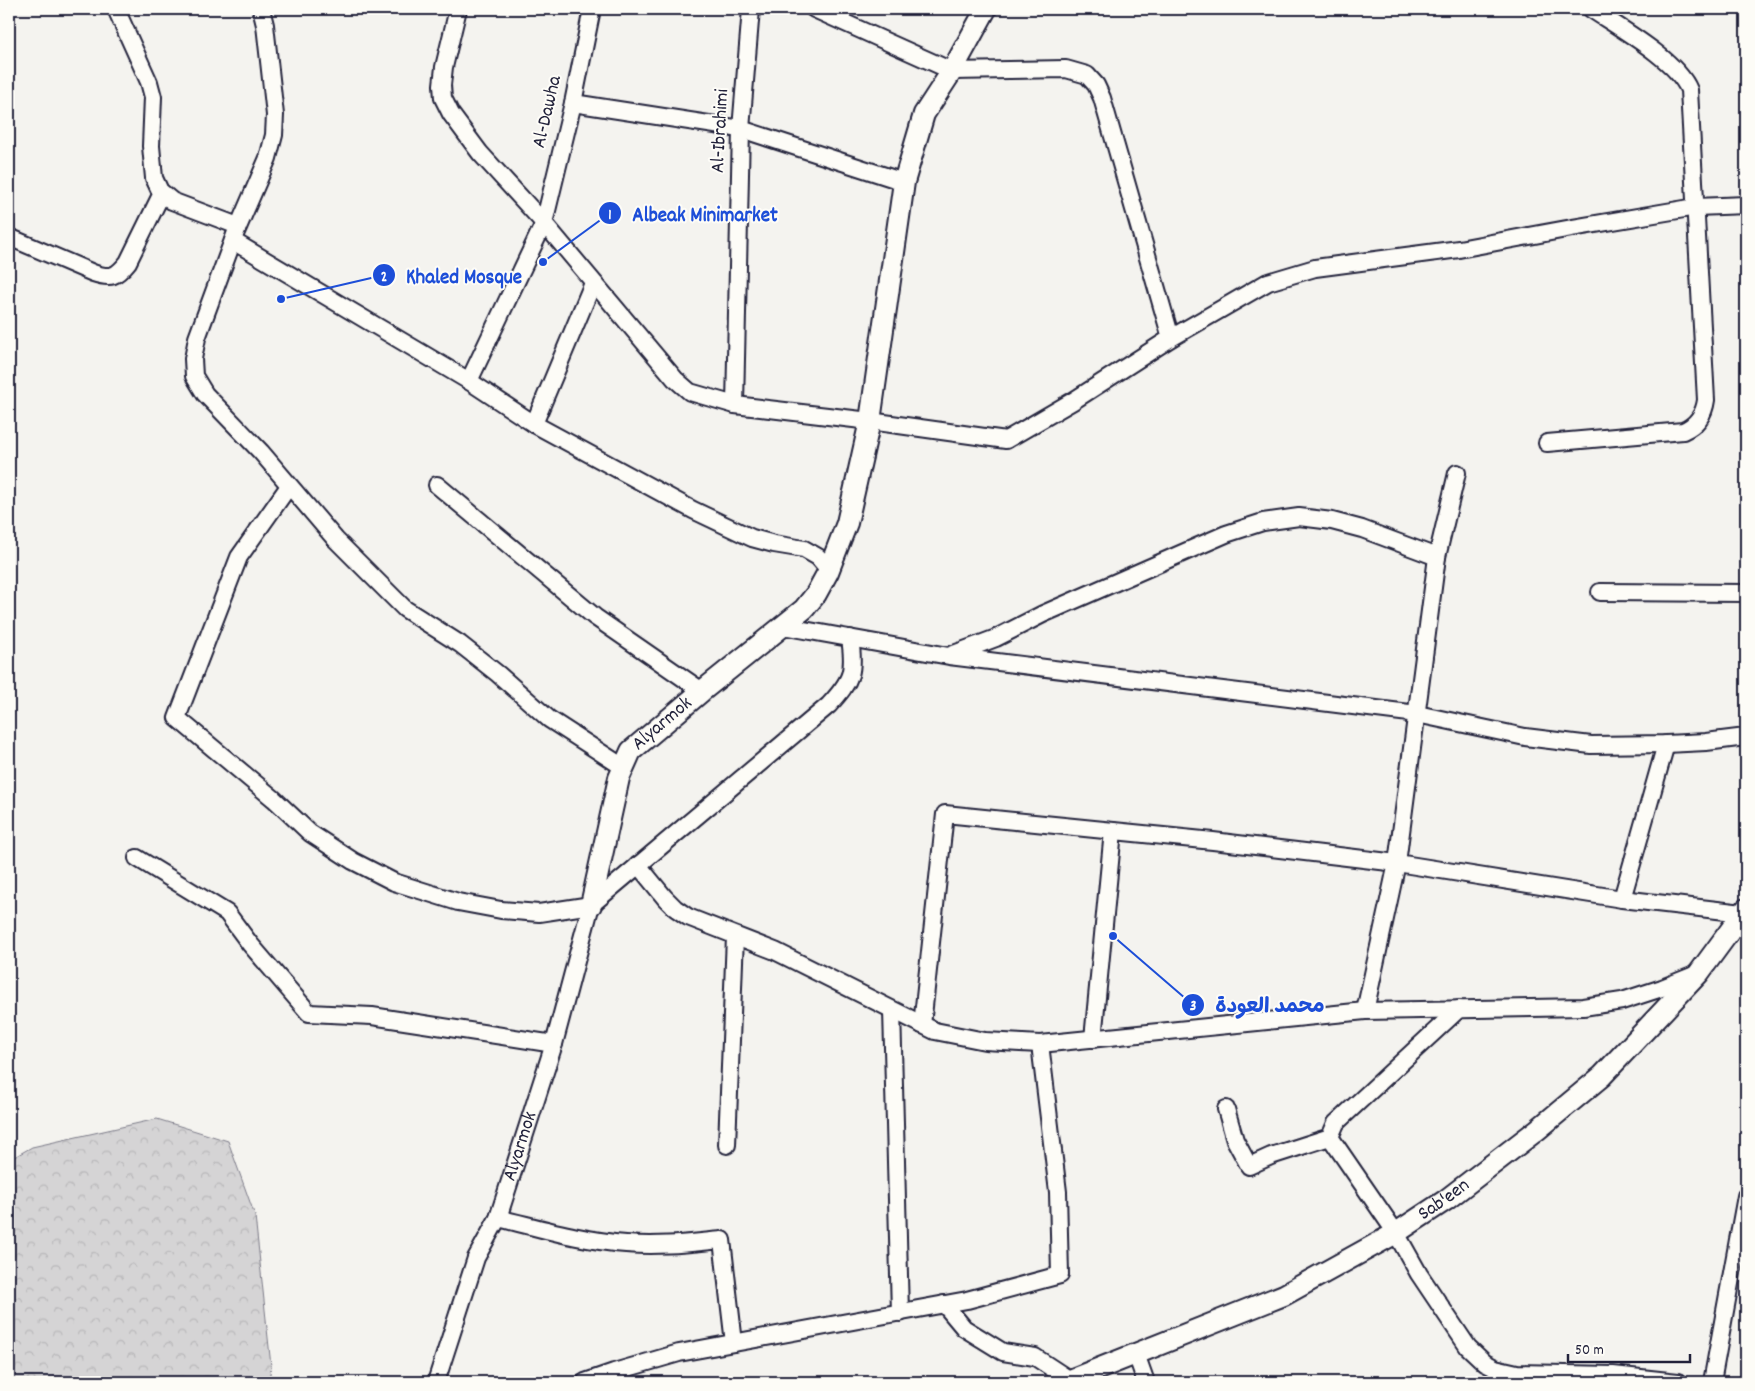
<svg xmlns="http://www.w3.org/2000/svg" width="1755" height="1391" font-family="Dekko,'Playpen Sans Arabic',sans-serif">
  <defs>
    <pattern id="forest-crowns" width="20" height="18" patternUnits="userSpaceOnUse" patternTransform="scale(1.25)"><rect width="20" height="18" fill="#d5d4d5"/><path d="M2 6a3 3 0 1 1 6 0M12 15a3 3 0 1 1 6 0" fill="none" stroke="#b7b6b8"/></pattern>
  </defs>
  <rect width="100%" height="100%" fill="#f4f3ef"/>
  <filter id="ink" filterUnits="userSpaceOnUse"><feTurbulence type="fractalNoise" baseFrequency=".02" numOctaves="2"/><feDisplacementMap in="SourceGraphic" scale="10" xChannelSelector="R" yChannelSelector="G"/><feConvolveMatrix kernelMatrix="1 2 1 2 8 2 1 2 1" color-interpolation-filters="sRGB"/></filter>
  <g filter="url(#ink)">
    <path fill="url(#forest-crowns)" stroke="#7c7b88" d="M157,1119L228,1141L255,1216L271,1366L269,1382H9V1160L32,1147Z"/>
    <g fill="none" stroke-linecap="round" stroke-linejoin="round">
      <g stroke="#22223b" stroke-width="20">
        <g id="minor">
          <path d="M116,9L149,82L153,97L151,146L154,178L160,191L172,201L238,226"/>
          <path d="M261,9L265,25L275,115L274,135L268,158L236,232L197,338L193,359L194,376L205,394L261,452L336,540L405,609L460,644L498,674L549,719L623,767"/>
          <path d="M458,9L444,67L442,85L443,98L451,114L480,153L544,223L675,379L690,392L735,405L870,421L1006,440L1073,401L1171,338L1268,282L1315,268L1459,249L1572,228L1696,207L1746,205"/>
          <path d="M814,9L952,71L1066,69L1087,75L1096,85L1102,98L1171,338"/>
          <path d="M573,103L741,129L904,182"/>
          <path d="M9,237L93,273C111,279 116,277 128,262L162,193"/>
          <path d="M233,241L469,381L534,424L693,510L752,538L774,544L804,549L818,557L829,570"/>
          <path d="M469,381L544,223L573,103L592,9"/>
          <path d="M735,405L741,129L751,9"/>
          <path d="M534,424L593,283"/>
          <path d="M1547,443L1683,431C1697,425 1704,415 1706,400L1689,90C1677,60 1618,27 1591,9"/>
          <path d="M437,485L595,617L702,691"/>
          <path d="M289,486L239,557L177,718L274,799L310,833L353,861L394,882L458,902L501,910L539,913L591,905"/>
          <path d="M1600,592L1746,593"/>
          <path d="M782,626L949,656L1417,714L1525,737L1591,745L1666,744L1706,742L1746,737"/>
          <path d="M951,655L996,638L1043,614L1226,534L1263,522L1299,517L1332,521L1362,529L1437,557"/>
          <path d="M137,858L227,913L250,944L309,1013L372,1016L554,1044"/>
          <path d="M638,865L665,898L675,908L688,917L775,951L935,1031L985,1041L1040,1044L1365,1011L1583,1007L1622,1001L1662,988L1697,974"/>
          <path d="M1622,899L1666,744"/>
          <path d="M1459,1009L1336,1123L1330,1137L1396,1233L1419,1274L1468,1347L1485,1363L1495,1368L1517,1373L1613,1375L1678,1382"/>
          <path d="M892,1010L900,1313"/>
          <path d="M1365,1011L1397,863L1437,557L1457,473"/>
          <path d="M922,1025L945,814L1213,841L1397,863L1622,899L1743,913"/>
          <path d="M1093,1039L1113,831"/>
          <path d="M1226,1109L1235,1140L1249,1166L1271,1156L1330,1137"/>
          <path d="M727,1145L735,936"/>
          <path d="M498,1218C540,1228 583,1241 626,1244C659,1247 690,1243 722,1240L734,1343"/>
          <path d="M944,1304L964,1328L1003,1352L1035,1357L1070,1380"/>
          <path d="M1136,1354L1146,1382"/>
          <path id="s1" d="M436,1382L476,1258L498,1218L554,1044L591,905L829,705C852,680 855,672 850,638"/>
          <path d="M585,1382L614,1372L679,1353L967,1300L1060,1275L1058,1192L1040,1044"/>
          <path d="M1712,1382L1746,1196"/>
        </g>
      </g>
      <g stroke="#22223b" stroke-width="24">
        <g id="tertiary">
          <path id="s2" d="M591,905L619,778L631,751L702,691L804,609L816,594L828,572L847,523L870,421L904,182L924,114L952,71L986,9"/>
          <path id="s3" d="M1065,1382L1284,1295L1396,1233L1446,1200L1537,1130L1602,1076L1699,973L1746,909"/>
        </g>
      </g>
      <use href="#minor" stroke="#fdfcf7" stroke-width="16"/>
      <use href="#tertiary" stroke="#fdfcf7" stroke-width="20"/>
    </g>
  </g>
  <g text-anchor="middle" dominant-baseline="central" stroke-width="4" stroke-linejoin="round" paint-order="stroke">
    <g font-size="20" fill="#22223b" stroke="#fdfcf7">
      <text transform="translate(548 112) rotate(-77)">Al-Dawha</text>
      <text transform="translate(721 131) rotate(-87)">Al-Ibrahimi</text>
      <text stroke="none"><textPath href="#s2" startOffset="201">Alyarmok</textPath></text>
      <text stroke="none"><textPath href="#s1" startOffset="251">Alyarmok</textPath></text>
      <text stroke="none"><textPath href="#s3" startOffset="422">Sab'een</textPath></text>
    </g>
  </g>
  <path fill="none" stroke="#1d4ed8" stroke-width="2" d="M543 262L610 213M281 299L384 275M1113 936L1193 1005"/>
  <g fill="#1d4ed8" stroke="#fdfcf7" stroke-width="2">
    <circle cx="543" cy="262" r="5"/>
    <circle cx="281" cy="299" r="5"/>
    <circle cx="1113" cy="936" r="5"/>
    <circle cx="610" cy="213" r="12"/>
    <circle cx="384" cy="275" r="12"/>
    <circle cx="1193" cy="1005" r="12"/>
  </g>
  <g font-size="15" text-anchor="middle" font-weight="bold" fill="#fff">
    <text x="610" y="219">1</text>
    <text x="384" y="281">2</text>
    <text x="1193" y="1010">3</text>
  </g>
  <g font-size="21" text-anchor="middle" font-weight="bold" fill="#1d4ed8" stroke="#fdfcf7" stroke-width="4" stroke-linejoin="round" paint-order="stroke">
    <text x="705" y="221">Albeak Minimarket</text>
    <text x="464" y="283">Khaled Mosque</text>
    <text x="1270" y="1012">محمد العودة</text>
  </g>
  <rect width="1755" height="1391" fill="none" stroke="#fdfcf7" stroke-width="30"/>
  <rect x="15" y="15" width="1725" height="1361" fill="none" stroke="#22223b" stroke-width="2" filter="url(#ink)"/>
  <path d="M1568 1354v8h122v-8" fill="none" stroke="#22223b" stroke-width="2.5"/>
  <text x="1575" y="1354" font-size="15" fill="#22223b" stroke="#fdfcf7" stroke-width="4" paint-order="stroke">50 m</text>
</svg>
